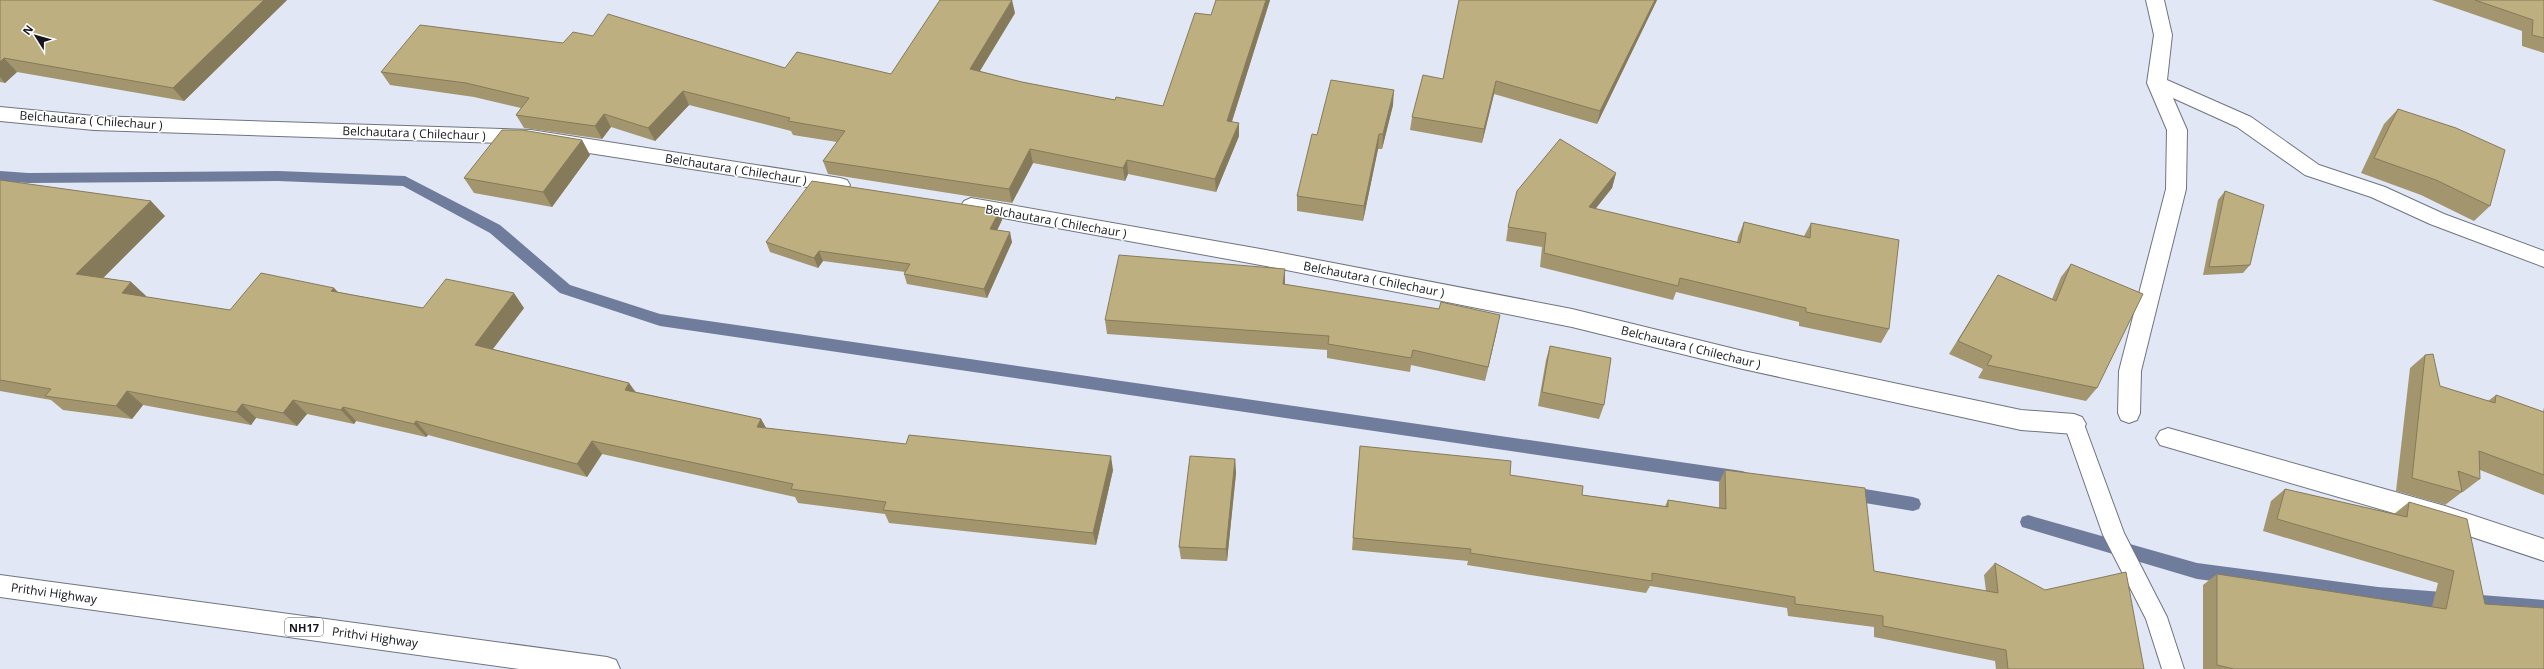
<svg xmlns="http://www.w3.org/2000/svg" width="2544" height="669" font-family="'Open Sans',sans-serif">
  <rect width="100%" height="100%" fill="#e1e7f5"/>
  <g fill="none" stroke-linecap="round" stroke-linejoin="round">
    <g fill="#707c9c" fill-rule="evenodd">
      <path d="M0,171L28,173L278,171L405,176L500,225L570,285L660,314L1742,471L1748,473L1750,478L1748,483L1742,485L660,326L560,293L490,233L403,186L278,181L28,183L0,181Z"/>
      <path d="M1847,486L1913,497L1919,499L1921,504L1919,509L1913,511L1847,500L1841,498L1839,493L1841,488Z"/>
      <path d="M2028,515L2197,563L2378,587L2544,600V616L2378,603L2197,579L2022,527L2020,522L2022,517Z"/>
    </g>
    <g stroke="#707481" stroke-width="2">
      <path id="lane" d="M2074,416L2081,418L2084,424L2124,533L2167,617L2184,669H2162L2146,619L2103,535L2064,424L2067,418Z"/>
    </g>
    <g stroke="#707481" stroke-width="2">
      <g id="street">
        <path d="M2146,0H2164L2172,35L2167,80L2251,117L2319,165L2385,187L2444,214L2544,251V267L2430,224L2371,197L2305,175L2237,127L2173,98L2187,130L2186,189L2141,371L2140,413L2137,420L2129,423L2121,420L2118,413L2119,371L2166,189L2167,130L2147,83L2154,35Z"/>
        <path d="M0,107L94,116L531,130L840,178L847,180L850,185L847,190L840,192L531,144L94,130L0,121Z"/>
        <path d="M971,198L1266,250L1572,309L1743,351L2021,410L2074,414L2082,417L2086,424L2082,431L2074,434L2021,430L1743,369L1572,327L1266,266L964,211L961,206L964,201Z"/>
        <path d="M2168,428L2445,506L2544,539V561L2445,528L2160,445L2156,438L2160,431Z"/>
      </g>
    </g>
    <g stroke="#707481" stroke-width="2">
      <path id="highway" d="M0,575L607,657L616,660L620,669H519L0,597Z"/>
    </g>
    <use href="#lane" fill="#fff" fill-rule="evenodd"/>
    <use href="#street" fill="#fff" fill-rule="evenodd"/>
    <use href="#highway" fill="#fff" fill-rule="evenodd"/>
  </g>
  <g fill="#a3966e">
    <path d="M0,0H287L184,101L17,72L5,83L0,82Z"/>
    <path d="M1216,0H1270L1232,121L1239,136L1216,192L1128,174L1125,181L1033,163L1012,203L828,174L823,161L837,142L793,135L791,131L689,105L655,141L611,127L602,139L524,128L516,115L521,108L474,97L390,85L381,72L563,43L593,36L785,68L891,74L1015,13L980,71L1022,82L1115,100L1163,106L1211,15Z"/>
    <path d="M1459,0H1657L1597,124L1494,94L1482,143L1410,130L1412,117L1443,79Z"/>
    <path d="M2432,0H2544V53L2522,46V31Z"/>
    <path d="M1393,105L1382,149H1378L1363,221L1297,211V196L1317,135Z"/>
    <path d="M2398,109L2490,206L2474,221L2421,195L2361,173L2384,124Z"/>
    <path d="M582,140L590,155L552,207L474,193L464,178Z"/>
    <path d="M1616,173L1612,188L1595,209L1737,242L1738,237L1744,222L1804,236L1811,223L1889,329L1881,343L1799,326V322L1676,292L1673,300L1540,267L1542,247L1506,241L1508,227Z"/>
    <path d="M0,180L165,216L103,278L131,282L146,296V297L230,310L334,288L338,292L423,308H524L493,349L629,383L636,392L761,419L766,428L1113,470L1096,545L889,523L885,514L798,503L795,497L602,454L587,477L428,435L426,437L356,421L354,424L307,414L297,426L256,418L251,425L143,405L132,419L63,410L51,400L0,391Z"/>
    <path d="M2225,191L2250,265L2243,273L2203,275L2218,200Z"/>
    <path d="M1000,210L1002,220L997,230L1012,242L987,298L907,284L904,274L905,272L823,261L818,268L770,252L766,242Z"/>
    <path d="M2071,264L2097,388L2086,401L1978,378L1983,369L1949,354L1998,275L2052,299L2061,277Z"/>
    <path d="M1285,284L1497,330L1485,381L1411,365L1410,372L1327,358V350L1107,334L1105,320Z"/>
    <path d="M1550,346L1604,405L1599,419L1538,406L1546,360Z"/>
    <path d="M2425,355L2440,386L2488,401L2496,395L2543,412L2544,407V495L2480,470V479L2463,492H2462L2445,505L2396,491L2410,368Z"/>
    <path d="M1360,446L1510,475L1582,495L1665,506L1668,500L1719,508V483L1725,470L1874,571L1986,591L1984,575L1995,563L2144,669H1996L1995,661L1874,637V627L1788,616L1787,608L1650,586L1646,593L1467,565L1468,561L1352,550Z"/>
    <path d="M1235,459L1236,473L1227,561L1181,559L1179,547Z"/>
    <path d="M2285,489L2394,514L2409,502L2485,604L2544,669H2203V585L2217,574L2432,607L2438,583L2263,531L2271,501Z"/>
  </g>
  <g fill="#857a5a">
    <path d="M264,0H287L184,101L173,88Z"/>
    <path d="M1012,0L1015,13L973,82L970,69Z"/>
    <path d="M1266,0H1270L1228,134L1227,121Z"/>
    <path d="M1655,0H1657L1597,124L1600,111Z"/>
    <path d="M4,58L17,72L5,83L0,77V62Z"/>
    <path d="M1496,81L1494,94L1482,143L1484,129Z"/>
    <path d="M1394,90L1393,105L1382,149L1383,134Z"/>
    <path d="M683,91L689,105L655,141L648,128Z"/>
    <path d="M604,114L611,127L602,139L595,126Z"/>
    <path d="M1239,123V136L1216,192L1215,179Z"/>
    <path d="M1379,134L1378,149L1363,221L1364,206Z"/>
    <path d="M582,140L590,155L552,207L543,192Z"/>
    <path d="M1030,149L1033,163L1012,203L1009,189Z"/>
    <path d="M1127,160L1128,174L1125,181L1123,168Z"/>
    <path d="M1616,173L1612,188L1585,222L1589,207Z"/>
    <path d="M151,201L165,216L92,289L76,274Z"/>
    <path d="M1000,210L1002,220L993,239L990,229Z"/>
    <path d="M1010,232L1012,242L987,298L984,289Z"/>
    <path d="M819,251L823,261L818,268L814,258Z"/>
    <path d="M1285,269V283L1283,299V284Z"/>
    <path d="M131,282L146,296L137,308L122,293Z"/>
    <path d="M334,288L346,302L331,291Z"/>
    <path d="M514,293L524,308L485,359L475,345Z"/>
    <path d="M1500,315L1497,330L1485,381L1488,367Z"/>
    <path d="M629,383L638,397L625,390Z"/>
    <path d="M127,391L143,405L132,419L116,406Z"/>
    <path d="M293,400L307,414L297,426L283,413Z"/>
    <path d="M242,404L256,418L251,425L236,412Z"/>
    <path d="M343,407L356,421L354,424L341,410Z"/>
    <path d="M761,419L769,433L757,427Z"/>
    <path d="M416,421L428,435L426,437L414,424Z"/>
    <path d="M592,441L602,454L587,477L577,464Z"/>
    <path d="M1111,456L1113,470L1096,545L1093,533Z"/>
    <path d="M1235,459L1236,473L1227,561L1226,549Z"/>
  </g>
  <g fill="#beaf80" stroke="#857a5a">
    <path d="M0,0H264L173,88L4,58L0,62Z"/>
    <path d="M940,0H1012L970,69L1022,82L1115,100L1116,97L1163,106L1195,13L1211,15L1216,0H1266L1227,121L1239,123L1215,179L1127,160L1123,168L1030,149L1009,189L823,161L845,131L788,121L790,118L683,91L648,128L604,114L595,126L516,115L529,98L466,83L381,72L420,25L563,43L573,32L593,36L608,14L785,68L797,52L891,74Z"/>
    <path d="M1459,0H1655L1600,111L1496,81L1484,129L1412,117L1423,75L1443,79Z"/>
    <path d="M2475,0H2544V38L2532,35L2533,20Z"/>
    <path d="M1331,80L1394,90L1383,134H1379L1364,206L1297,196L1312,134L1317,135Z"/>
    <path d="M2398,109L2456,128L2505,150L2490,206L2436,180L2374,158Z"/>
    <path d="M502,130H522L582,140L543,192L464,178Z"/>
    <path d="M1560,139L1616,173L1589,207L1740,243L1744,222L1810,238L1811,223L1899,240L1889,329L1806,312V308L1680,278L1678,286L1544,253L1546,233L1508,227L1517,191Z"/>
    <path d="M0,180L151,201L76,274L131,282L122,293L230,310L261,273L334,288L331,291L423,308L446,279L514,293L475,345L629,383L625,390L761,419L757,427L906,444L909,435L1111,456L1093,533L883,510L886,502L791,489L793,484L592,441L577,464L416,421L414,424L343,407L341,410L293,400L283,413L242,404L236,412L127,391L116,406L45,396L51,389L0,380Z"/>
    <path d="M812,181L1000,210L990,229L1010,232L984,289L904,274L910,264L819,251L814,258L766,242Z"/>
    <path d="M2225,191L2264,205L2250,265L2209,267Z"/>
    <path d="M1119,255L1285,269L1283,284L1439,309L1441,302L1500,315L1488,367L1413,350L1411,358L1328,344L1329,336L1105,320Z"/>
    <path d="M2071,264L2143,294L2097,388L1987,365L1992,356L1958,341L1998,275L2056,301Z"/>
    <path d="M1550,346L1611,358L1604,405L1542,392Z"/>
    <path d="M2433,354L2440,386L2495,403L2496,395L2544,412V475L2479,451L2480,479L2458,471L2462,492L2412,478L2425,355Z"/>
    <path d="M1360,446L1511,461L1510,475L1583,486L1582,495L1668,507V500L1726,509L1725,470L1865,488L1874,571L1998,593L1995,563L2045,590L2126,572L2144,669H2008L2006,650L1883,626V616L1795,604V597L1652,573V581L1470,553L1471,549L1353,538Z"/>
    <path d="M1190,456L1235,459L1226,549L1179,547Z"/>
    <path d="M2285,489L2407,517L2409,502L2467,519L2485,604L2544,608V669H2234L2217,665V574L2446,609L2454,571L2277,519Z"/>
  </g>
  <g text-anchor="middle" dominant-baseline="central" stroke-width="3" stroke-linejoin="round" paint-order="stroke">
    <rect fill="#fff" stroke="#5a5c5f" stroke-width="1" x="285" y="618" width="38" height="18" rx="3"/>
    <g font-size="11" font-weight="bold" fill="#14161b">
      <text x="304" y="627">NH17</text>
    </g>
    <g font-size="12" fill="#14161b" stroke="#fff">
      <text transform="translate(91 120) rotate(4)">Belchautara ( Chilechaur )</text>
      <text transform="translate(414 133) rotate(2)">Belchautara ( Chilechaur )</text>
      <text transform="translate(736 169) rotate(9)">Belchautara ( Chilechaur )</text>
      <text transform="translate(1056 221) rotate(10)">Belchautara ( Chilechaur )</text>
      <text transform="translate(1374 279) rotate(11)">Belchautara ( Chilechaur )</text>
      <text transform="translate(1691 347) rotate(14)">Belchautara ( Chilechaur )</text>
      <text transform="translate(54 593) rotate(8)">Prithvi Highway</text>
      <text transform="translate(375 637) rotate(8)">Prithvi Highway</text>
    </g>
  </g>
  <g transform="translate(36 36) rotate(307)" stroke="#ffffff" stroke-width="3" paint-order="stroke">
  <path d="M0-3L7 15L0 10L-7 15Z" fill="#14161b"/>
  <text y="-6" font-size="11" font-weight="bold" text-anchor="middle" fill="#14161b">N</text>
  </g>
</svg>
